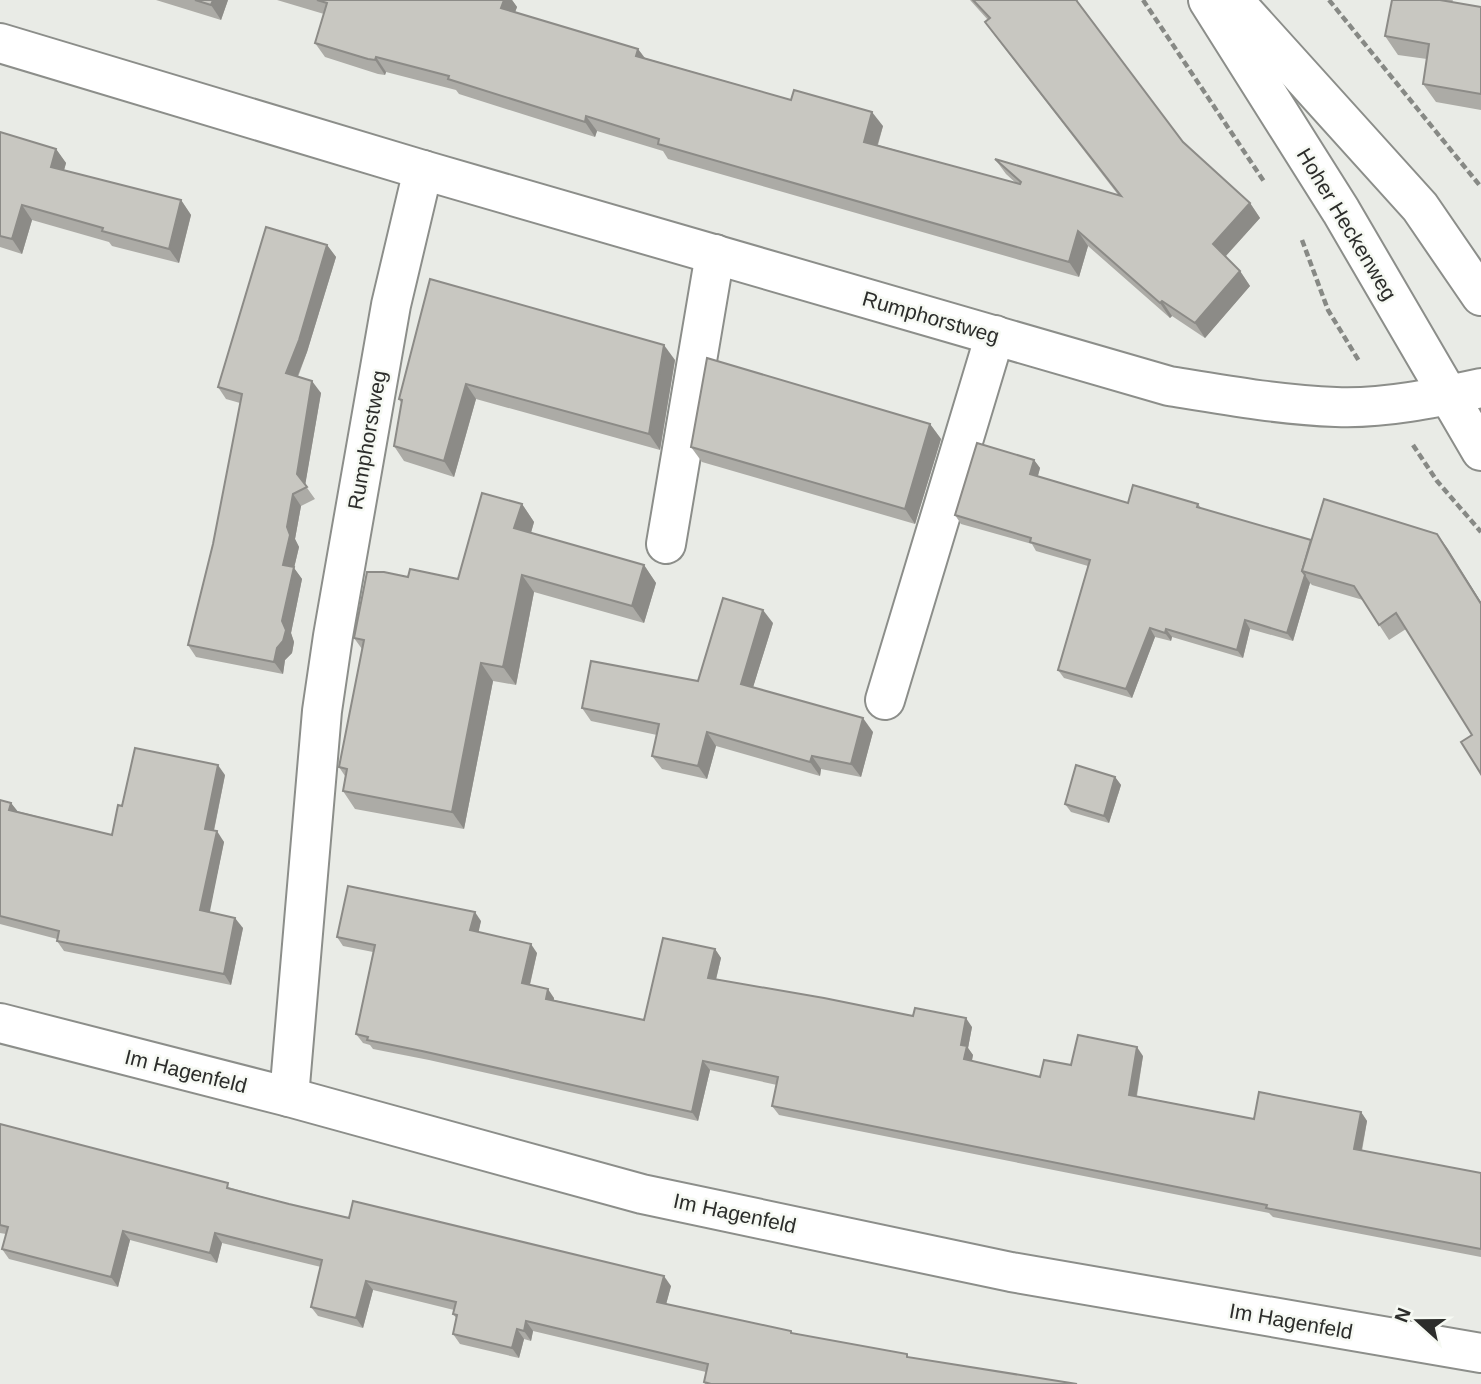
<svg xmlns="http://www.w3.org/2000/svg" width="1481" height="1384" font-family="Helvetica,sans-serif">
  <rect width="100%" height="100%" fill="#e9ebe6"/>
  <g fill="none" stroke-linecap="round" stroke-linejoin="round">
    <g stroke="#8c8e8a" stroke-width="42">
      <g id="minor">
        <path d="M1208,0L1341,211L1481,451"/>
        <path d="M1233,0L1420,207L1481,296"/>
        <path d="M0,43L423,170L1169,386C1224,395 1280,405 1336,407C1384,409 1435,398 1481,388"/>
        <path d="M666,544L715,254"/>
        <path d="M885,700L995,335"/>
        <path d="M0,1023L289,1097L642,1194L1011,1272L1481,1353"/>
        <path d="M289,1097L322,711L333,636L391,305L423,170"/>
      </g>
    </g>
    <g stroke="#878985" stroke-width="4.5" stroke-dasharray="7 3.5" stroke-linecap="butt">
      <path d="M1143,0L1265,183"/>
      <path d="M1329,0L1481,187"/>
      <path d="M1302,240L1328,310L1359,361"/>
      <path d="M1413,445L1437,481L1481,532"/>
    </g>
    <use href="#minor" stroke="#fff" stroke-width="38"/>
  </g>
  <g fill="#acaba6">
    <path d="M156,0H228L221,20Z"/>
    <path d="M277,0H512L517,7L515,12L638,49L645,58L883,126L878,145L1017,184L1006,174L995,159L1119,196L996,37L985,22L988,20L970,0H1078V2L1183,142L1250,203L1260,218L1225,257L1240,271L1250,286L1205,338L1172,316L1170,318L1088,246L1079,277L668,159L663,151L597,131L595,137L459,94L456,90L386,72L385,75L378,74L325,57L315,43L324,14Z"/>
    <path d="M1392,0H1453L1452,2L1481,7V110L1436,102L1423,84L1427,59L1398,55L1385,36Z"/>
    <path d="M0,132L56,149L66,163L64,170L181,200L191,215L179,263L112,246L109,242L32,220L22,254L0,247Z"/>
    <path d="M327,245L336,257L307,352L298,377L321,393L305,485L315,499L301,506L295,539L299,547L294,568L302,579L291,633L294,642L292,653L285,660L283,674L196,657L188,645L213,544L240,403L226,399L218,387Z"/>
    <path d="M430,279L675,360L660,450L476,399L454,477L404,461L394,446L402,404L399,399Z"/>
    <path d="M930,424L941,439L915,524L702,462L691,447Z"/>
    <path d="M1034,460L1040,468L1038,476L1128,503L1198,504L1201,508L1311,540L1437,534L1481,602V774L1472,735L1406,629L1389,640L1363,600L1312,585L1310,583L1293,641L1250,629L1243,658L1172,637L1171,641L1155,637L1132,698L1064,678L1058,670L1088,566L1036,551L1032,544L961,524L955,515Z"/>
    <path d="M522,504L534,522L531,533L644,565L656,583L644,623L534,592L516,685L493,681L464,829L355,809L343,791L345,776L339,767L362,649L354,638L408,577L458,579Z"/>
    <path d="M773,623L753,687L873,732L861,777L821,769L820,776L716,746L707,779L662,769L652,756L657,735L591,721L582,708L698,681Z"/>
    <path d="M225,775L214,831L224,842L209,912L243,928L231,985L64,951L57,941V939L0,924V800L11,803L17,811L112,835L122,806Z"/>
    <path d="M1115,777L1121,785L1109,823L1071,812L1065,804Z"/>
    <path d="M481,921L478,932L537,953L530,985L554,998V1000L644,1020L715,949L721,958L716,980L972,1027L968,1048L973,1055L972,1061L1040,1077L1071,1065L1143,1056L1137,1096L1254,1119L1361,1112L1367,1121L1362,1151L1481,1173V1257L1273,1217L1269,1213L779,1115L772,1106L777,1085L710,1070L698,1121L429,1060L373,1049L370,1045L363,1043L356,1034L373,952L343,946L337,937Z"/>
    <path d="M0,1124L289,1204L349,1218L671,1286L666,1304L793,1333L909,1357L1077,1384H705L704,1382L706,1372L533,1331L531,1341L524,1339L519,1358L460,1344L453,1334L457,1319L453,1314L454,1310L373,1290L363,1328L318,1316L311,1307L321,1267L222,1243L217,1263L130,1240L118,1287L9,1259L2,1249L6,1234L0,1233Z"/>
  </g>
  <g fill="#8c8b87">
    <path d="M213,0H228L221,20L211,5Z"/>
    <path d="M504,0H512L517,7L511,23L501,8Z"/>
    <path d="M638,49L649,64L636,56Z"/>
    <path d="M376,57L386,72L385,75L375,60Z"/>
    <path d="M872,112L883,126L874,156L864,142Z"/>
    <path d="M586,116L597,131L595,137L585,122Z"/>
    <path d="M56,149L66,163L61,181L51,167Z"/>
    <path d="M181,200L191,215L179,263L169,249Z"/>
    <path d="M1250,203L1260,218L1223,259L1213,244Z"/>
    <path d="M22,205L32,220L22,254L12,239Z"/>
    <path d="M1078,231L1088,246L1079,277L1069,262Z"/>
    <path d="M327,245L336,257L307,352L294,385L286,373Z"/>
    <path d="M1240,271L1250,286L1205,338L1195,323Z"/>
    <path d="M1162,301L1172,316L1170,318L1160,303Z"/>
    <path d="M664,345L675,360L660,450L649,434Z"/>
    <path d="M312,381L321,393L305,486L297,474Z"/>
    <path d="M466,384L476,399L454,477L444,461Z"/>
    <path d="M930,424L941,439L915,524L905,509Z"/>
    <path d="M1034,460L1040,468L1036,482L1030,474Z"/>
    <path d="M293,494L301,506L295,539L299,547L294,568L302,579L291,633L294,642L292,653L285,660L283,674L274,662L282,621L283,565L287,527Z"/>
    <path d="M522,504L534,522L527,546L514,528Z"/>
    <path d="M1437,534L1448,549L1481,602V604Z"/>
    <path d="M644,565L656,583L644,623L632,606Z"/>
    <path d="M522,575L534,592L516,685L503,667Z"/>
    <path d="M1305,575L1310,583L1293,641L1287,633Z"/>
    <path d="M763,610L773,623L750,697L741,684Z"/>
    <path d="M1245,620L1250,629L1243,658L1237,650Z"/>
    <path d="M1150,628L1155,637L1132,698L1126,689Z"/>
    <path d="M1166,629L1172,637L1171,641L1165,633Z"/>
    <path d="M481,663L493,681L464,829L452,812Z"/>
    <path d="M863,718L873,732L861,777L851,764Z"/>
    <path d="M707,732L716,746L707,779L698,766Z"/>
    <path d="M812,756L821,769L820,776L810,762Z"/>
    <path d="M218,765L225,775L212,839L205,829Z"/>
    <path d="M1115,777L1121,785L1109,823L1104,816Z"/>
    <path d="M11,803L19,813L9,810Z"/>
    <path d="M217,831L224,842L208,921L200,910Z"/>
    <path d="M475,912L481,921L477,939L470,930Z"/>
    <path d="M235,918L243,928L231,985L224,974Z"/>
    <path d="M531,944L537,953L528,992L522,983Z"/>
    <path d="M715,949L721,958L714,987L708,978Z"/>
    <path d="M548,989L554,998L552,1008L546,999Z"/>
    <path d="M966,1018L972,1027L968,1048L973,1055L970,1068L964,1059L961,1045Z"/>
    <path d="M1137,1047L1143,1056L1135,1104L1129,1095Z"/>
    <path d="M703,1061L710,1070L698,1121L692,1112Z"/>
    <path d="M1361,1112L1367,1121L1360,1158L1354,1149Z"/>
    <path d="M123,1231L130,1240L118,1287L111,1277Z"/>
    <path d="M215,1233L222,1243L217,1263L210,1253Z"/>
    <path d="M664,1276L671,1286L664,1312L657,1302Z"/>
    <path d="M366,1281L373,1290L363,1328L356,1318Z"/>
    <path d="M526,1321L533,1331L531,1341L524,1331Z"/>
    <path d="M517,1329L524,1339L519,1358L512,1348Z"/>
  </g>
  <g fill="#c8c7c1" stroke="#8c8b87" stroke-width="2">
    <path d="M195,0H213L211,5Z"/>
    <path d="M317,0H504L501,8L638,49L636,56L791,100L794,90L872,112L864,142L1020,184L1021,182L995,159L1121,196L985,22L990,18L973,0H1076L1183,142L1250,203L1213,244L1240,271L1195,323L1162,301L1160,303L1078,231L1069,262L658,144L659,139L586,116L585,122L448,79L449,76L376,57L375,60L368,59L315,43L327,3Z"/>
    <path d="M1392,0H1440L1481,7V94L1423,84L1429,44L1385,36Z"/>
    <path d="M0,132L56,149L51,167L181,200L169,249L102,231L103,228L22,205L12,239L0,236Z"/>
    <path d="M266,227L327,245L299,340L286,373L312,381L297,474L307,487L293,494L287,527L290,535L283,565L294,567L282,621L286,630L283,641L277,648L274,662L188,645L213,544L242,394L218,387Z"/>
    <path d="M430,279L664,345L649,434L466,384L444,461L394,446L402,400L399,399Z"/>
    <path d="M707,358L930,424L905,509L691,447Z"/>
    <path d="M977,443L1034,460L1030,474L1128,503L1133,485L1198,504L1197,507L1311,540L1302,571L1305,575L1287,633L1245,620L1237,650L1166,629L1165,633L1150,628L1126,689L1058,670L1090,560L1030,542L1031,538L955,515Z"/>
    <path d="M482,493L522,504L514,528L644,565L632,606L522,575L503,667L481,663L452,812L343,791L347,769L339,767L364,640L354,638L367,572H384L408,577L410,569L458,579Z"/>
    <path d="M1324,499L1437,534L1481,604V774L1461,742L1472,735L1396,613L1379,625L1354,586L1302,571Z"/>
    <path d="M723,598L763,610L741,684L863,718L851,764L812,756L810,762L707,732L698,766L652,756L659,724L582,708L591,661L698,681Z"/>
    <path d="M135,748L218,765L205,829L217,831L200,910L235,918L224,974L57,941L59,931L0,916V800L11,803L9,810L112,835L118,805L122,806Z"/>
    <path d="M1076,765L1115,777L1104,816L1065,804Z"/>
    <path d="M348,886L475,912L470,930L531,944L522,983L548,989L546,999L644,1020L663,938L715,949L708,978L824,998L913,1016L915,1008L966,1018L961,1045L967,1046L964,1059L1040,1077L1044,1060L1071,1065L1078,1035L1137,1047L1129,1095L1254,1119L1259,1092L1361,1112L1354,1149L1481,1173V1249L1266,1208L1267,1205L772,1106L778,1077L703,1061L692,1112L422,1051L367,1040L368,1037L356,1034L375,945L337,937Z"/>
    <path d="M0,1124L228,1183L227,1188L289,1204L349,1218L353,1201L664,1276L657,1302L680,1307L791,1331V1333L907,1354V1357L1077,1384H711L704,1382L708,1364L526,1321L524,1331L517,1329L512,1348L453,1334L457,1315L453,1314L456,1302L366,1281L356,1318L311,1307L322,1260L215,1233L210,1253L123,1231L111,1277L2,1249L8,1227L0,1225Z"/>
  </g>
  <g text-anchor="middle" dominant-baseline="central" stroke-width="5" stroke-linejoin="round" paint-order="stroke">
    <g font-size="21" fill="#2c2d2b" stroke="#f6f9f3">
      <text transform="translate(1347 224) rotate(59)">Hoher Heckenweg</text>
      <text transform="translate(931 317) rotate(16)">Rumphorstweg</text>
      <text transform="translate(367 440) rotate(-80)">Rumphorstweg</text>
      <text transform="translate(186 1071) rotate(14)">Im Hagenfeld</text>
      <text transform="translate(735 1213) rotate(12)">Im Hagenfeld</text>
      <text transform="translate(1291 1321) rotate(10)">Im Hagenfeld</text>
    </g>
  </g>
  <g transform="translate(1418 1321) rotate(291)" stroke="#f6f9f3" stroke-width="5" paint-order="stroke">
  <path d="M0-5L12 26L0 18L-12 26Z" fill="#2c2d2b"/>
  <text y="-10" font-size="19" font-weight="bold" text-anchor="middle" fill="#2c2d2b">N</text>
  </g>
</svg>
